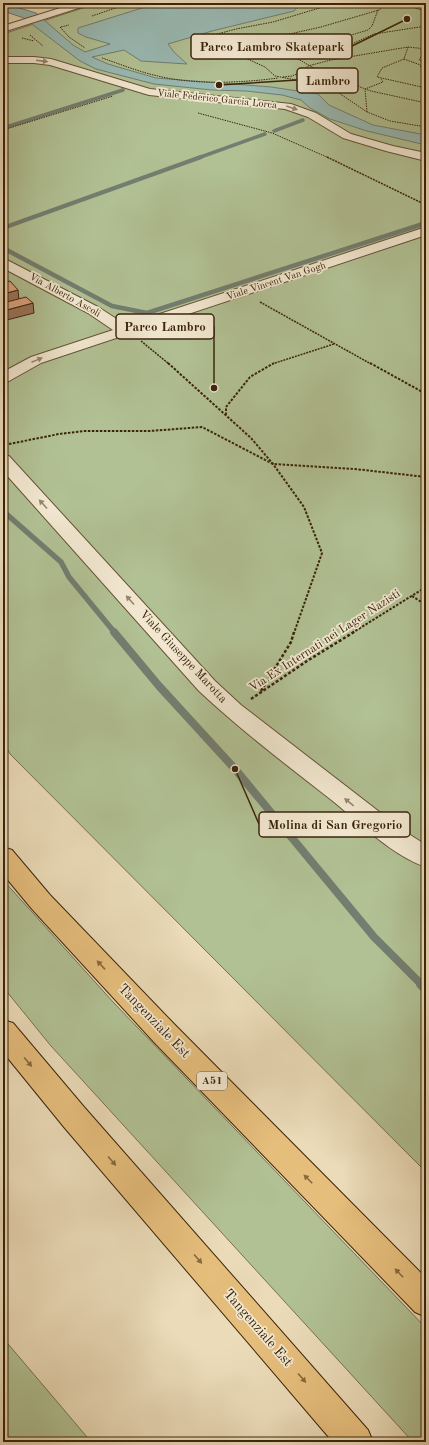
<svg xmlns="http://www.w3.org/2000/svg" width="429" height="1445" font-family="'Old Standard TT',serif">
  <rect width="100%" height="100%" fill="#ebdbb8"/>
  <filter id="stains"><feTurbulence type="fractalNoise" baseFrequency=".005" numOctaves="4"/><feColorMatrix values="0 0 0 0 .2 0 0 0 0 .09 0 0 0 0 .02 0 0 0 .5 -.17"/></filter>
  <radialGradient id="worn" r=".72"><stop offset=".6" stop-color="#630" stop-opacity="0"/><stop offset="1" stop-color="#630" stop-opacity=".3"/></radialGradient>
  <g fill="#b1c194" stroke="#767250">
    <path d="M98,3H426V1172L10,754L3,741V34Z"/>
    <path d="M3,880L114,1003L426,1328V1442H413L51,1046L3,987Z"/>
    <path d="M3,1338L87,1437L83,1442H3Z"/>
  </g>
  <path fill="#99bab4" stroke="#737e70" d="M3,3L36,13L73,45L85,52L110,44L86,37L78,33V28L158,3H301L294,11L212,31L168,44L174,52L187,64L141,61L124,50L92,57L108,64L156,78L271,87L318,94L329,105L373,125L426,135V145L367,131L330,119L310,108L301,100L282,95L246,91L212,90L154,84L96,69L80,61L24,18L3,11Z"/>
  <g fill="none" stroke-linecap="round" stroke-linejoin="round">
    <g stroke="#737e70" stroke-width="3.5">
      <path d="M3,128L123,90"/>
      <path d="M274,131L303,120"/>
      <path d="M198,158L265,134"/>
    </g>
    <g stroke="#737e70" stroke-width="4.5">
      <path d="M3,228L201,157"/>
      <path d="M3,248L112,306L147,313L426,223"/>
    </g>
    <path stroke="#737e70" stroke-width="5.5" d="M3,511L61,562L69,577L115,633"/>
    <path stroke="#737e70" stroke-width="8" d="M114,632L159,686L235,769L374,937L422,985"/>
    <path stroke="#737e70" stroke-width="10" d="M421,984L426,989"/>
    <g stroke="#665236" stroke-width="2">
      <g id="street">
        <path d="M76,3H90L88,5L3,32V26Z"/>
        <path d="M407,3H421L426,5V11L409,5Z"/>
        <path d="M3,57H34L51,59L150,89L291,104L316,113L351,134L393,146L426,153V161L386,151L343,138L308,117L285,109L149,95L50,65L34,63H3Z"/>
        <path d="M426,227V235L41,363L9,381L3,383V372L31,357L113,330L88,313L3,268V258L98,307L126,325Z"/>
        <path d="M3,455L9,456L215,681L241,705L404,831L426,845V867C393,856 361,824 334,802C288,766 242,731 199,691L3,471Z"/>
      </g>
    </g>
    <g stroke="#3a240b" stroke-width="2">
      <g id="highway">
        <path d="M3,847L12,850L50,895L174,1024L426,1278V1317L415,1312L154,1042L32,909L3,874Z"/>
        <path d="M3,1020L13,1023L84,1107L368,1430L373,1442H333L64,1127L3,1052Z"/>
      </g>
    </g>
    <g stroke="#3a240b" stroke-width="1" stroke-dasharray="1.5 1" stroke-linecap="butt">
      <path d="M387,3L379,10L321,27L267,39L240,49L239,52L241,56L265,67L275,76L317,84L333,89L367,112L390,121L426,127"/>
      <path d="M378,10L372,26L368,30L291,53V55L319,71L353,80L360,87L371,91L426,103"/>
      <path d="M92,16L130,3"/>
      <path d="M60,27L69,37L85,48"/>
      <path d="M61,27L69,25"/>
      <path d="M30,35L43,46"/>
      <path d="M22,38L34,41"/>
      <path d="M195,40L236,29L273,22L336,3"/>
      <path d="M270,40L315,41L325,43L329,49L330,57"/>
      <path d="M408,47L404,59L426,67"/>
      <path d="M330,56L334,52L374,34L426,26"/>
      <path d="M421,57L419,60L426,63"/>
      <path d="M102,58C120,64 139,72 158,76C194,85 241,83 278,78"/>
      <path d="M404,59L382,68L377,77L426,88"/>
      <path d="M420,66L426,70"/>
      <path d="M283,77L292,76L301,72L308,66L331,60L408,47L426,49"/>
      <path d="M367,112L365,89L383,82L381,79"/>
      <path d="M198,113L272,133L329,158"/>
      <path d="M3,130L113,96"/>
    </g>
    <g stroke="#3a240b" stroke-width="1.5" stroke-dasharray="2 1" stroke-linecap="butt">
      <path d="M327,157L426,205"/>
      <path d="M260,302L371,364"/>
      <path d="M141,341L169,364"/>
      <path d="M272,364L334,344"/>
    </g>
    <g stroke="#3a240b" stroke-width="2" stroke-dasharray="2.5 1.5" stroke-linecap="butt">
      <path d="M168,363L251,438L273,464L304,507L322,553L294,633"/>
      <path d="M370,363L426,394"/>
      <path d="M226,415V407L250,377L274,363"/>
      <path d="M9,444L59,434L84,431H150L202,427L273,464L355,469L426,477"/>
      <path d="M412,596L426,605"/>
      <path d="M352,633L426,587"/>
    </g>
    <g stroke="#3a240b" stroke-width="2.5" stroke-dasharray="3 2" stroke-linecap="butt">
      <path d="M261,691L291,642L294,632"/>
      <path d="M251,699L307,661L354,632"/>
    </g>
    <use href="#street" fill="#f2e8d1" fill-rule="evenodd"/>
    <use href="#highway" fill="#e6be7c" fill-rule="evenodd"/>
  </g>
  <g fill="#9c745b" stroke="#3a240b">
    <path d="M18,290L19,300L3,304V294Z"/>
    <path d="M33,303L34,313L3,321V311Z"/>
  </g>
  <g fill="#dfa682" stroke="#3a240b">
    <path d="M10,281L18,290L3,294V283Z"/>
    <path d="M26,297L33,303L3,311V303Z"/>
  </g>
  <defs><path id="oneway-solid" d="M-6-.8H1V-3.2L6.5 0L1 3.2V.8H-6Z"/></defs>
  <g fill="#96866e">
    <use href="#oneway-solid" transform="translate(42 61) rotate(7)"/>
    <use href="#oneway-solid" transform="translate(292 108) rotate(19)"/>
    <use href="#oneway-solid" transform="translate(37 360) rotate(-22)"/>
    <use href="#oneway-solid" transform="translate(43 504) rotate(-132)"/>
    <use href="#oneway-solid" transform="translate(130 600) rotate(-132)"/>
    <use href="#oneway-solid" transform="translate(349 802) rotate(-141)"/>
  </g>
  <g fill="#87693e">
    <use href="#oneway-solid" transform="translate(101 965) rotate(-133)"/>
    <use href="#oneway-solid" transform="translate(28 1062) rotate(50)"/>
    <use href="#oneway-solid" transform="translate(112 1161) rotate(49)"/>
    <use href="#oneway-solid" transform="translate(308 1179) rotate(-135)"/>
    <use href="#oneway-solid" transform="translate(198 1259) rotate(49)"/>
    <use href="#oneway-solid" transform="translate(399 1273) rotate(-134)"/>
    <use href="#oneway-solid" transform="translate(302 1378) rotate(49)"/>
  </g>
  <g text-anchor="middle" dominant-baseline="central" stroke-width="3.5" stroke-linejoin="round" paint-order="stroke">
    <g font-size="10" fill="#3a240b" stroke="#f2e8d1">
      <text transform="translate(217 99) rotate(6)">Viale Federico Garcia Lorca</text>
      <text transform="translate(276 281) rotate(-18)">Viale Vincent Van Gogh</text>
      <text transform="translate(65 295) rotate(29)">Via Alberto Ascoli</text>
    </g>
    <rect fill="#f2e8d1" stroke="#715f46" stroke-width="1" x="197" y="1072" width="30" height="18" rx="3"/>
    <g font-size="11" font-weight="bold" fill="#3a240b">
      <text x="212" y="1081">A51</text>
    </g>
    <g font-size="12" fill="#3a240b" stroke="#f2e8d1">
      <text transform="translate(325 641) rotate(-33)">Via Ex Internati nei Lager Nazisti</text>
      <text transform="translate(183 657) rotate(47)">Viale Giuseppe Marotta</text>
    </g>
    <g font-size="14" fill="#3a240b" stroke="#f2e8d1">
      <text transform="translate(154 1021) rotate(46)">Tangenziale Est</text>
      <text transform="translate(258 1328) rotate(49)">Tangenziale Est</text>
    </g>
  </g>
  <path fill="none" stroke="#3a240b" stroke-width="1.5" d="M407 19L352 46M219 85L297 80M214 388L214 326M235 769L259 824"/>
  <g fill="#3a240b" stroke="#f2e8d1" stroke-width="1.5">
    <circle cx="407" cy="19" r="4"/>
    <circle cx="219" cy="85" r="4"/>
    <circle cx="214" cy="388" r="4"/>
    <circle cx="235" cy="769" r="4"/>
  </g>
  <g fill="#f2e8d1" stroke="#3a240b" stroke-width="1.5">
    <rect x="191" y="34" width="161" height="25" rx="4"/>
    <rect x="297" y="68" width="61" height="25" rx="4"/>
    <rect x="116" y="314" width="98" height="25" rx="4"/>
    <rect x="259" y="812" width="151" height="25" rx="4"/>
  </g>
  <g font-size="13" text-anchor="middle" font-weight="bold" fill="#3a240b">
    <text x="272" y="51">Parco Lambro Skatepark</text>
    <text x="328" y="85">Lambro</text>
    <text x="165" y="331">Parco Lambro</text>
    <text x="335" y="829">Molina di San Gregorio</text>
  </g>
  <rect width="429" height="1445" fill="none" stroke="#ebdbb8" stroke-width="16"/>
  <rect x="4" y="4" width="421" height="1437" fill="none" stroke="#3a240b" stroke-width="2"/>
  <rect x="8" y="8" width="413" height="1429" fill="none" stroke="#3a240b"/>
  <rect width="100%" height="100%" filter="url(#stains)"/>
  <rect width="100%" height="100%" fill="url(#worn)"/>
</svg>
